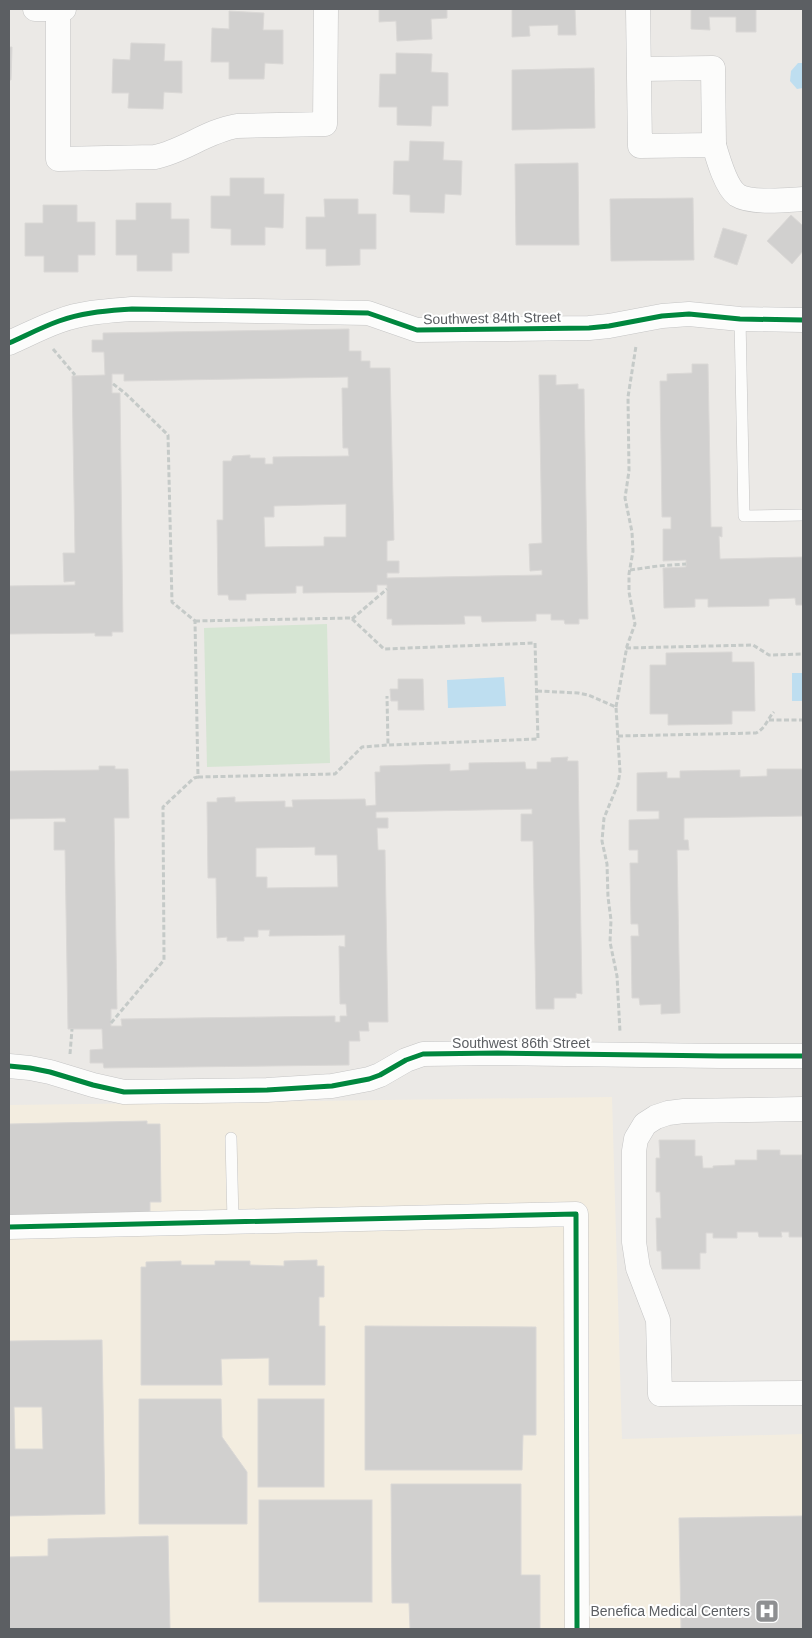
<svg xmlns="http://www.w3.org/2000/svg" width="812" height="1638" font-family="Arial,sans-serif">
  <rect width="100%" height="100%" fill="#ebe9e6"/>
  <path fill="#f3ede0" d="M612,1097L622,1439L803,1434V1629H9V1105Z"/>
  <path fill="#d6e5d3" d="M327,624L330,763L207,767L204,628Z"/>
  <g fill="#bedef0">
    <path d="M798,63H803V88L797,89L790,81L791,71Z"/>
    <rect x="792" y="673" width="11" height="28"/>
    <path d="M504,677L506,706L448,708L447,680Z"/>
  </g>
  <g fill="#d1d0cf" stroke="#dad8d6" fill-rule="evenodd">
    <path d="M379,9H447V18L431,19L432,39L397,41L396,21L379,22Z"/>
    <path d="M512,9H575L576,35H558V25L529,26L530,36L512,37Z"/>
    <path d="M691,9H756V32H736V17H709L710,30L691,29Z"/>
    <path d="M229,11L264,13L263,30H283V64L265,63L264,79H229V62H211L212,28L229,29Z"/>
    <path d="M131,43L165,44L164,61H182V93L164,92L163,109L128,108L129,93H112L113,59L130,60Z"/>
    <path d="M9,47H12L11,80H9Z"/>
    <path d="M396,53L432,54L431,72L448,73V106H432L431,126L397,125V107H379L380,74H396Z"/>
    <path d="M594,68L595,128L512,130V70Z"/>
    <path d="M410,141L444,142L443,160L462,161L461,195L445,194L444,213L410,212V195L393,194L394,161H409Z"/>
    <path d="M578,163L579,245H516L515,164Z"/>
    <path d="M230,178H264V194H284L283,228L265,227V245H231V229L211,228V196H230Z"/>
    <path d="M693,198L694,260L611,261L610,199Z"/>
    <path d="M324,199H358V214H376V249H360V265L326,266V249H306V217H325Z"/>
    <path d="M136,203H171V219H189V253H172V271H137V255H116V220H136Z"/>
    <path d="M43,205H77V222H95V255H78V272H44V256H25V223H43Z"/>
    <path d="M791,215L803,226V251L792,264L767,241Z"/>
    <path d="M723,228L747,235L737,265L714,257Z"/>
    <path d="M349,329V351H361V361H370V368H390L394,540L387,541V561H399V573H387V578L542,575V570L530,571L529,544L542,543L539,375H556V385L578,384V389H584L588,619H579V624H565L564,620H551V614H536V621L482,622L481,616H464L465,624L392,625V619H387V585H377V592L303,593V586H296V593L246,594V600H229L228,595H218L217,520H223V461H231L233,456L250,455V458H265V464H273V457L349,456L348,448H343L342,388H348V377L124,381V374H112V393H120L123,632H112V636H95V633L9,634V586L75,585V581L64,582L63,553H75L72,376L105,375L104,352H92V340H103V333ZM346,504V537H324V546L265,547L264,517H274V506Z"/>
    <path d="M692,364H708L711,527H722V537L719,536L720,559L803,557V605H796L795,598L769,599V606L708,607V599H695V607L664,608L663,568L686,567V560L663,561V529H671V517H662L660,381H667V374L692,373Z"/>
    <path d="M732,652V662H754L755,711H732V724L668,725V714H650V665H666V653Z"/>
    <path d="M398,679H423L424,710H398V701H391L390,689H398Z"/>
    <path d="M568,757L567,761H578L582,994L576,993V998H554V1009H536L533,841H521V814H532V809L376,812V818H388V828H377L378,850H385L388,1022H368L369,1031H359L360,1041H349V1065L104,1068L103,1063H90V1050L103,1049L102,1029H68L65,850H54V822H66L65,818L9,819V771L99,770V766H115V769H128L129,818H114L117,1009H111V1026H122L121,1019L335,1016V1022H340V1016H347L346,1004H340L339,946L345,947V935L269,936L270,930H258V937H244V941H227V937L217,938L216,878H208L207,802H217V798L235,797V802L285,801V807H293L292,800L365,799L366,806L376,805L375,772H380V766L450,764V771L469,770V763L525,762L526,769H537V762H551V758ZM315,847V855H337L338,887L267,888V877H256V848Z"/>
    <path d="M767,769H803V816L684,818V840H688L689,850H677L680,1013L661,1014V1004L640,1005L639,998H632L631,936H639L638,924H631L630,863H638V850H629V820L659,819V811H637V773L667,772V778H680V771L740,770V777L767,776Z"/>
    <path d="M147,1121V1124H160L161,1202H150V1215L9,1218V1124Z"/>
    <path d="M659,1140H695V1156H702L703,1168H713V1166L735,1165V1160H757V1150H780V1155H802V1159H803V1237H789V1232H781L782,1237H759L758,1232H737V1238H713V1233H706V1253H700V1269H662L661,1251H657L656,1218H661L660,1192H656V1158H660Z"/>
    <path d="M317,1260V1266H324V1297H319V1326H325V1385H269V1358L221,1359L222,1385H141V1267H146V1262L181,1261V1265H215V1261H250V1265L284,1266V1261Z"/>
    <path d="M365,1326L536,1327V1435H523L522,1470H365Z"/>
    <path d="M102,1340L105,1514L9,1516V1341ZM14,1407H42L43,1449H15Z"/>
    <path d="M139,1399H221L222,1437L247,1472V1524H139Z"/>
    <rect x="258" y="1399" width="66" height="88"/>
    <path d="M391,1484H521V1575H540V1629H410L409,1603H392Z"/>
    <rect x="259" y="1500" width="113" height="102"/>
    <path d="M803,1516V1629H681L679,1518Z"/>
    <path d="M168,1536L170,1629H9V1557L48,1556V1539Z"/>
  </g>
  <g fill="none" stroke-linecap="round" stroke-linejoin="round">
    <g stroke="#c5c5c5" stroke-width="12">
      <g id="lane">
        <path d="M740,319L744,516L803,515"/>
        <path d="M231,1138L233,1221"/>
      </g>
    </g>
    <g stroke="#c5c5c5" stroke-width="25">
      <g id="street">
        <path d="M35,9H64"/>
        <path d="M638,9L640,146L714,145C718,159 726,187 737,195C751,204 787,200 803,199"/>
        <path d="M58,10V159L155,157C184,151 207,131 237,126L325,124L326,9"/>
        <path d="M640,69L713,68L714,145"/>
        <path d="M9,343C25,336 42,327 59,321C83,312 107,311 132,309L368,313L417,330L589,328L609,326L662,316L689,314L740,319L803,320"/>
        <path d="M9,1066L30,1068L50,1072L93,1085L124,1092L267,1090L332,1086L369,1079L380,1075L406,1060L423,1054L498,1053L720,1056H803"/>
        <path d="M803,1109L684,1111L668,1113L656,1117L645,1124L636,1139L634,1151V1242L638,1268L658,1320L660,1394L803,1393"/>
        <path d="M9,1227L576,1214L577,1629"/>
      </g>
    </g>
    <g stroke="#c5cac8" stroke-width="3" stroke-dasharray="5 2.5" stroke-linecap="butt">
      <path d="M53,349L75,375"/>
      <path d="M630,570L658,566L686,564"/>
      <path d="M352,619L387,589"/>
      <path d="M195,621L351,618L384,649L535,643L538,739L388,745L387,696"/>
      <path d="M626,648L753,645L769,655L803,654"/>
      <path d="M537,691L578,693L588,695L616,707L620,772L618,784L604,818L602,841L607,864L608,897L611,920L610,942L617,976L620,1032"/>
      <path d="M616,707L627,646L635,624L629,592V574L633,551L632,532L625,498L629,471L628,397L636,346"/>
      <path d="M769,720H803"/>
      <path d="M618,736L756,733C766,728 767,719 774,712"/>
      <path d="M198,777L335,774L362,747L388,745"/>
      <path d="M111,1023L164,960L163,807L194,778L198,777L195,621L172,602L168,435L126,394L112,383"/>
      <path d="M70,1054L72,1029"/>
    </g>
    <use href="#lane" stroke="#fcfcfb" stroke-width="11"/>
    <use href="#street" stroke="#fcfcfb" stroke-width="24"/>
    <g stroke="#fff" stroke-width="8">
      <g id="cycleway">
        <path d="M9,343C25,336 42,327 59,321C83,312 107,311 132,309L368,313L417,330L589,328L609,326L662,316L689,314L740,319L803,320"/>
        <path d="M9,1066L30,1068L50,1072L93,1085L124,1092L267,1090L332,1086L369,1079L380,1075L406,1060L423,1054L498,1053L720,1056H803"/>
        <path d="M9,1227L576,1214L577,1629"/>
      </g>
    </g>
    <use href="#cycleway" stroke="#00873e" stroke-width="5"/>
  </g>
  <defs>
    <g id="hospital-square" transform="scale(1.25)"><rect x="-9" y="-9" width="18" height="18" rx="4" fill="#8e8f91" stroke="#fff"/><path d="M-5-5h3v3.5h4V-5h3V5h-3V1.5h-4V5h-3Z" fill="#fff"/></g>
  </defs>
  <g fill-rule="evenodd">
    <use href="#hospital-square" x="767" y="1611"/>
  </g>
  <g text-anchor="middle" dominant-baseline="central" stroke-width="4" stroke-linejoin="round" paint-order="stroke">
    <g font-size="14" fill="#5c5f63" stroke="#fff">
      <text transform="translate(492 318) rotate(-1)">Southwest 84th Street</text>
      <text x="521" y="1043">Southwest 86th Street</text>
    </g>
    <g font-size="14" fill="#5c5f63" stroke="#fff" text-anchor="end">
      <text x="750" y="1611">Benefica Medical Centers</text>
    </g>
  </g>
  <rect width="812" height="1638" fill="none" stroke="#5c5f63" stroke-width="20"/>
</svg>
